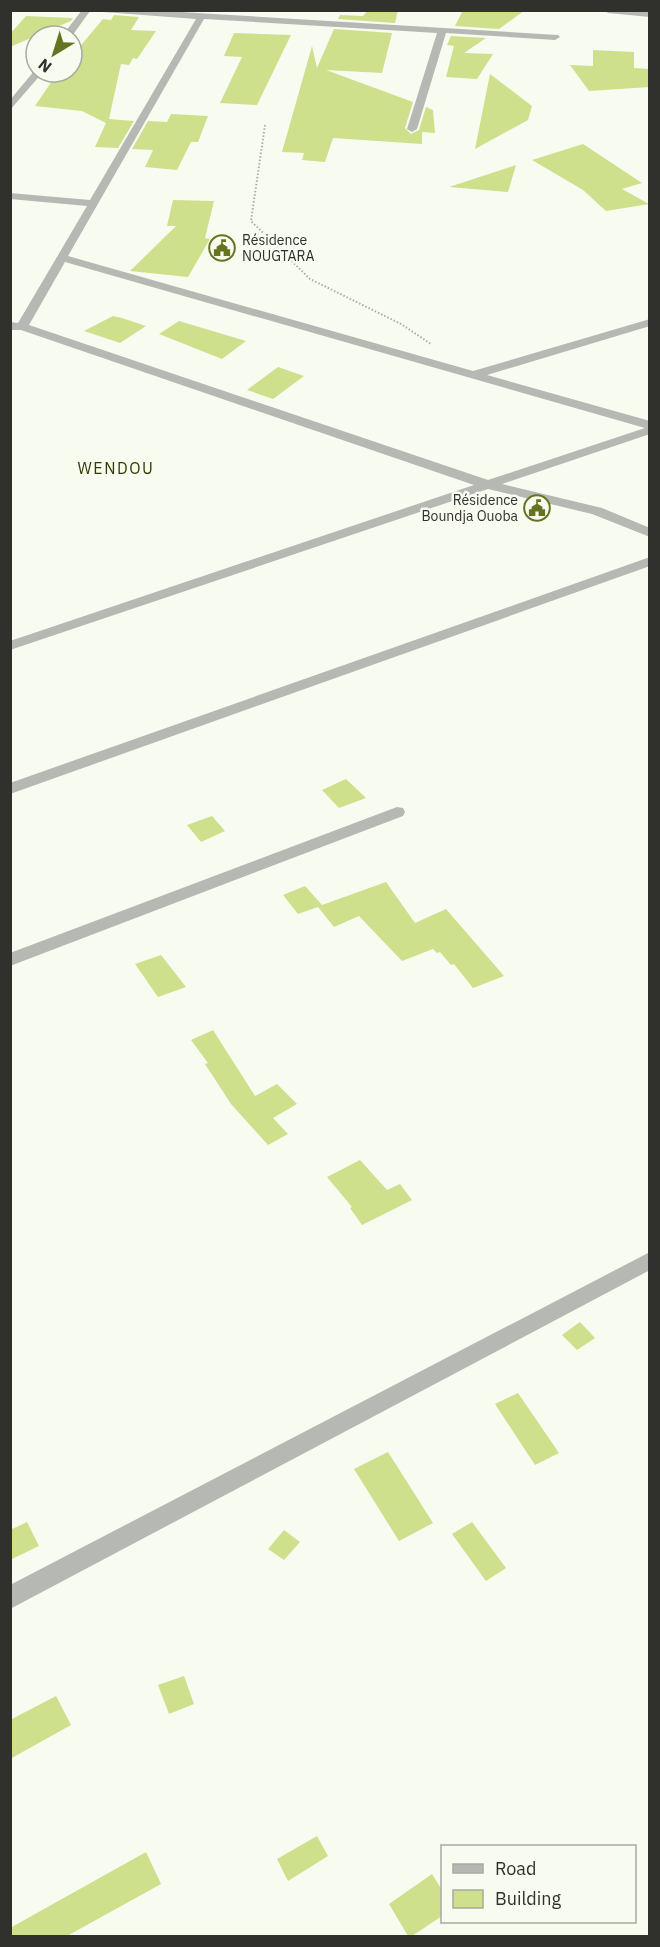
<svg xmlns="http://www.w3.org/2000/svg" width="660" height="1947" font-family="'IBM Plex Sans',sans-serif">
  <rect width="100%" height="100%" fill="#f8fbf0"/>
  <g fill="#cee08c">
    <path d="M368,10H398L395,23L338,19L340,15L363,16Z"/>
    <path d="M463,10H525L499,29L455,26Z"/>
    <path d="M114,15L139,17L131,30L156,31L137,59L133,58L129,65L121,64L109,119L134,121L118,148L95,147L106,123L82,111L35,106L54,78L59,75L72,76V56L103,19L111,20Z"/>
    <path d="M26,16L73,18L71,21L10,47V34Z"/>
    <path d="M334,29L392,33L382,73L326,70L413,102L405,128L411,134L419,130L426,107L433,110L435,133L422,132V144L333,138L325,162L302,160L304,153L282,152L312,46L317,68Z"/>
    <path d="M234,33L291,35L257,105L220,103L242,57L224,56Z"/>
    <path d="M451,36L486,38L464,53L493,54L477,79L446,77L454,46L447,45Z"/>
    <path d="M593,50L634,52V68L650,69V87L589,91L570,65L593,66Z"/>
    <path d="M490,74L532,106L528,120L475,149Z"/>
    <path d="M171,114L208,116L198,142H191L177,170L145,167L153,150L132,149L148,121L167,122Z"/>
    <path d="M583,144L642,183L622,189L649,204L606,211L583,190L532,160Z"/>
    <path d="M516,165L508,192L449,187Z"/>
    <path d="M173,200L214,201L205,238L210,239L188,277L130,271L176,226H167Z"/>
    <path d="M113,316L122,318L146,326L120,343L84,331Z"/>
    <path d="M179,321L246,341L222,359L159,334Z"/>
    <path d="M278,367L304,376L273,399L247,390Z"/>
    <path d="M346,779L366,798L339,808L322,790Z"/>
    <path d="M212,816L225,831L201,842L187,825Z"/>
    <path d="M386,882L415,923L446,909L504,976L473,988L454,964L451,965L440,952L437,953L433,949L402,961L359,916L334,927L318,907L298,914L283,895L305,886L322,905Z"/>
    <path d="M161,955L186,987L158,997L135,964Z"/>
    <path d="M213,1030L255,1096L277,1084L297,1104L273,1118L288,1134L268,1145L231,1104L205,1064L208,1063L191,1040Z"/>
    <path d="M360,1160L387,1190L400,1184L412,1200L362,1225L350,1208L352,1207L327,1177Z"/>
    <path d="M580,1322L595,1338L577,1350L562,1335Z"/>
    <path d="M518,1393L559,1453L535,1465L495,1404Z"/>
    <path d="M388,1452L433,1523L399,1541L354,1469Z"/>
    <path d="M27,1522L39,1546L10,1560V1530Z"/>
    <path d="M472,1522L506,1568L486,1581L452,1534Z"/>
    <path d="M284,1530L300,1542L284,1560L268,1549Z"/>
    <path d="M184,1676L194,1704L169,1714L158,1685Z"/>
    <path d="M56,1696L71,1725L10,1759V1720Z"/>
    <path d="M317,1836L328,1856L288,1881L277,1859Z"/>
    <path d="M146,1852L161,1884L67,1936H10V1928Z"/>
    <path d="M432,1874L442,1890V1916L412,1936H408L389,1904Z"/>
  </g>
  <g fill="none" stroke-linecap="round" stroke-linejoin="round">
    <path stroke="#acaea6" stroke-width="2" stroke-dasharray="1.5 2" stroke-linecap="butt" d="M265,125L251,221L310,279L401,324L431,344"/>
    <g fill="#b6b8b3" fill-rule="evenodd">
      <path d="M82,10H148L558,35L560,37L555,40L446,33L417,129L412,132L407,129L437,33L204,19L68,256L473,371L650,319V326L487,375L650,421V434L502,484L602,508L650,528V537L592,514L488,489L10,650V641L474,485L21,330H10V322L18,323L87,206L10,199V193L90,200L196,19L90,11L72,36H62ZM65,262L645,428L488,480L29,325Z"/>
      <path d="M604,10L650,11V17L608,13Z"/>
      <path d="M35,70L43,72L10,110V100Z"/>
      <path d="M650,557V566L10,794V783Z"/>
      <path d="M397,807L403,808L405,812L403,816L10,966V953Z"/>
      <path d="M650,1252V1270L10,1609V1585Z"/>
    </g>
  </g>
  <defs>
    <g id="civic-ring" transform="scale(1.35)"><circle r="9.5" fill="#f8fbf0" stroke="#667421" stroke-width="1.5"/><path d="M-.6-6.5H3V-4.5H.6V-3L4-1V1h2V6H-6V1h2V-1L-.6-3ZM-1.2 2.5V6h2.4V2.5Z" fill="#667421"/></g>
  </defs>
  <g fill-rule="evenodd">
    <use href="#civic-ring" x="222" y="248"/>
    <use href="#civic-ring" x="537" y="508"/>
  </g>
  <g text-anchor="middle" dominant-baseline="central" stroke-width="5" stroke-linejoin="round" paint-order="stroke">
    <g font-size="14" fill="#30312d" stroke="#f8fbf0" text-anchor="start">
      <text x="242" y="240">Résidence<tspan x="242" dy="16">NOUGTARA</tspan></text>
      <text x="518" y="500" text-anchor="end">Résidence<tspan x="518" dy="16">Boundja Ouoba</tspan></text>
    </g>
    <g font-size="16" letter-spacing="1.5" fill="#333c00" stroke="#f8fbf0">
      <text x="116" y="468">WENDOU</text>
    </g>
  </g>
  <rect width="660" height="1947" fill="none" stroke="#30312d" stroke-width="24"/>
  <rect x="441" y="1845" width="195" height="78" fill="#f8fbf0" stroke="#a8aaa2" stroke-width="1.5"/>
  <rect x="453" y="1864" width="30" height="9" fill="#b6b8b3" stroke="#a8aaa2" stroke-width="1.5"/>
  <text x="495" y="1875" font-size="18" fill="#30312d">Road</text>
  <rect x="453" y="1890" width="30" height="18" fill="#cee08c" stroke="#a8aaa2" stroke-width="1.5"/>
  <text x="495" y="1905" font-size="18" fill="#30312d">Building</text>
  <g transform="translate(54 54) rotate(218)"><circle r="28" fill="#f8fbf0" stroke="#a8aaa2" stroke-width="1.5"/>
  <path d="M0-4.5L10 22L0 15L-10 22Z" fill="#667421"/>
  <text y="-9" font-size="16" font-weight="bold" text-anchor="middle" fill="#30312d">N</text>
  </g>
</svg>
